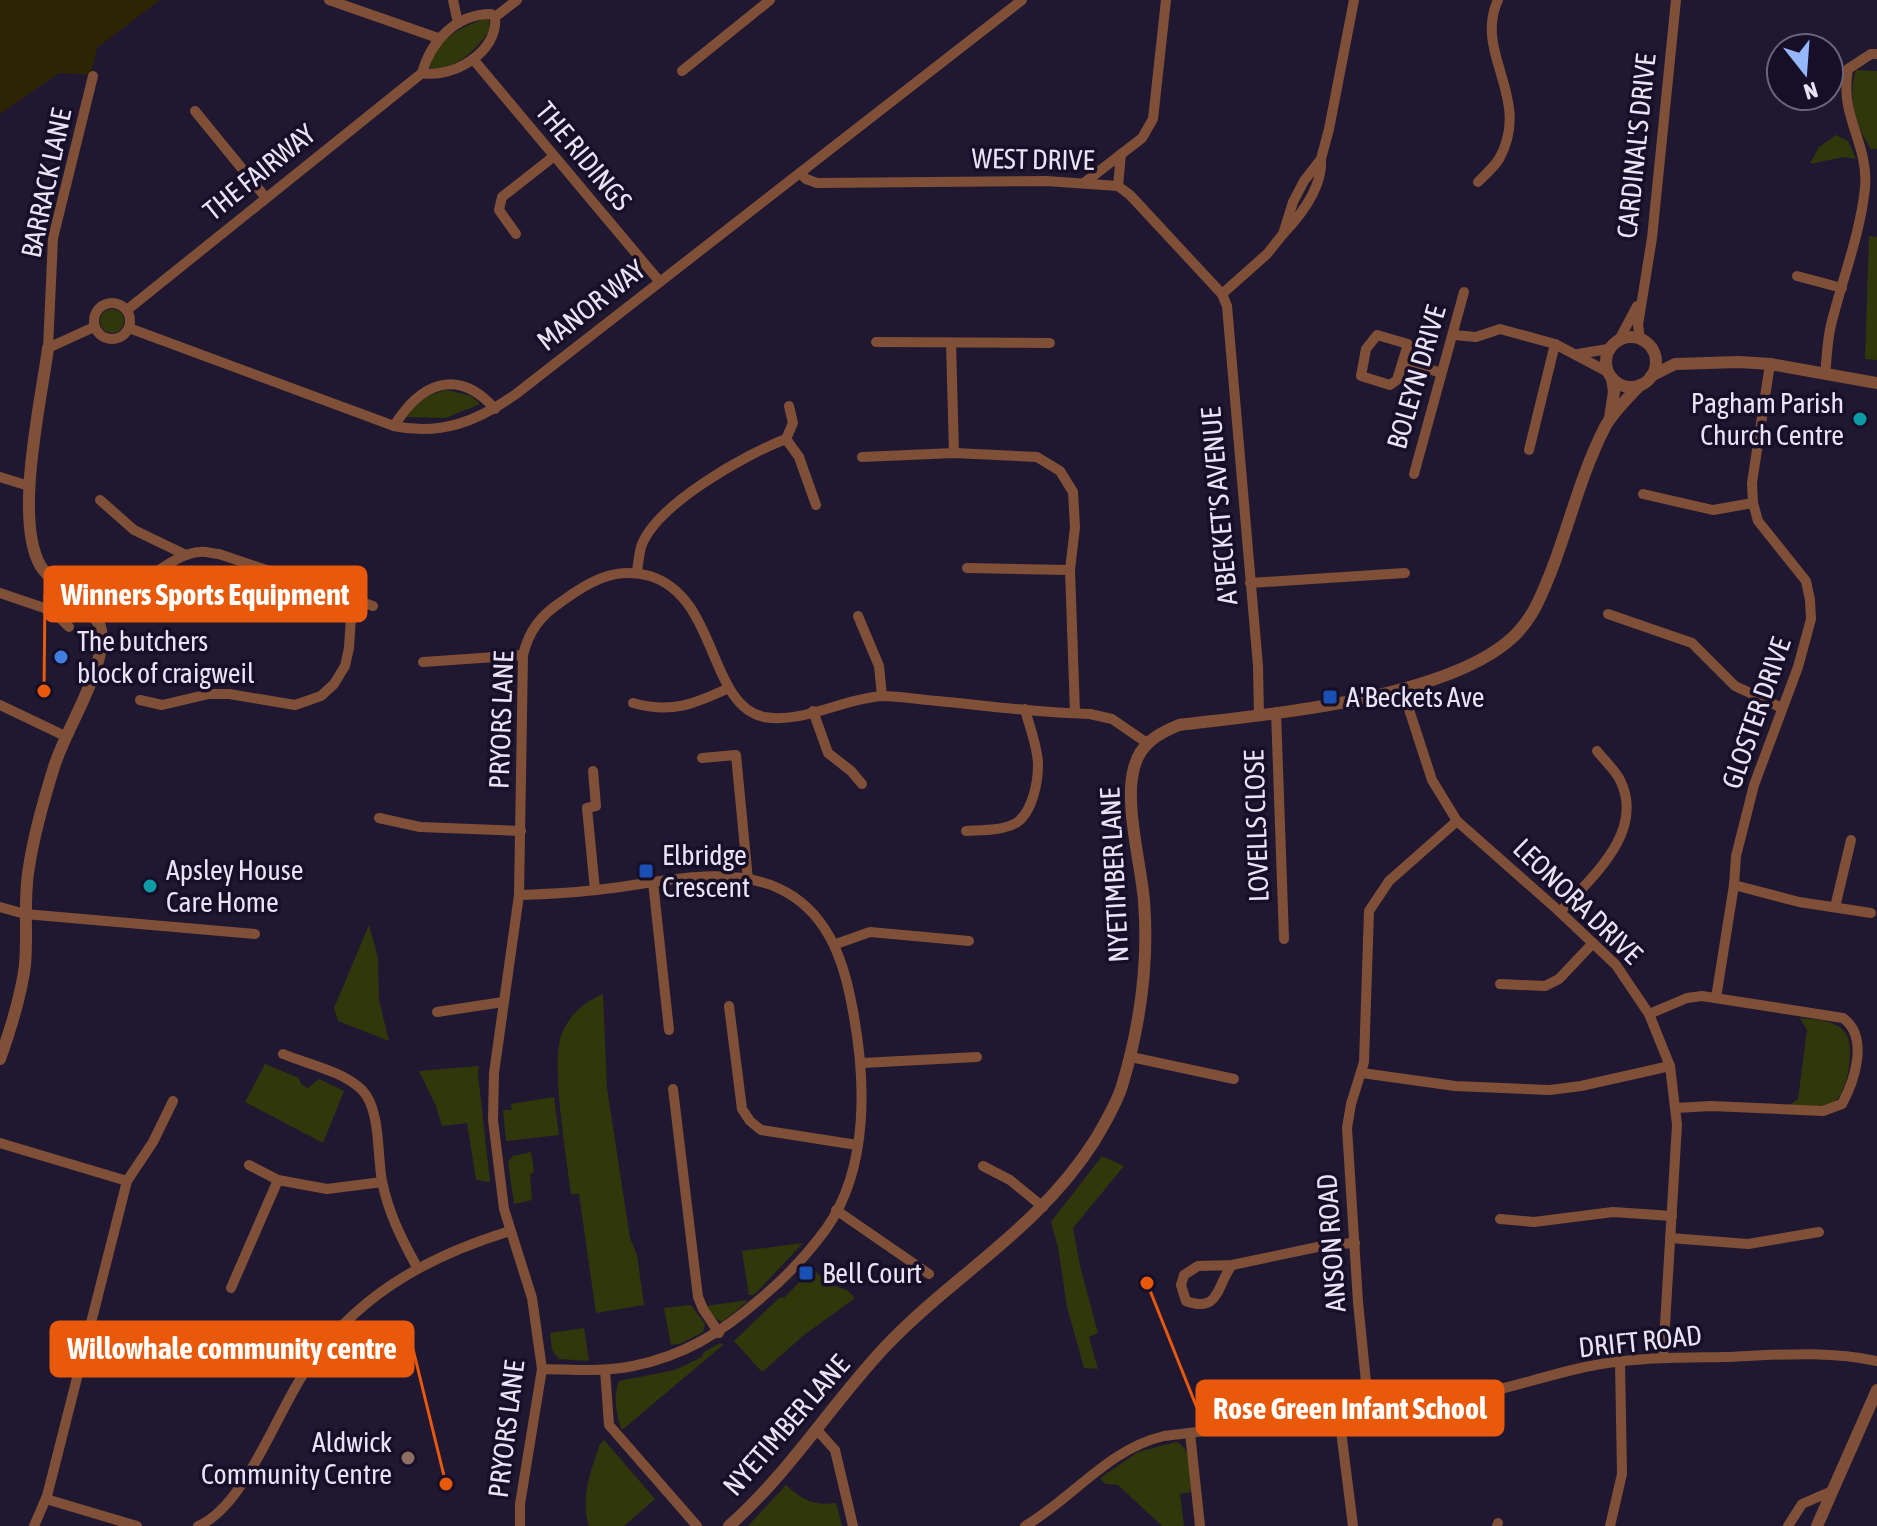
<svg xmlns="http://www.w3.org/2000/svg" width="1877" height="1526" font-family="'Asap Condensed',sans-serif">
  <rect width="100%" height="100%" fill="#201831"/>
  <g fill="#30370a">
    <path d="M489,18L490,30C477,49 454,72 430,68C434,40 464,24 489,18Z"/>
    <path d="M1856,70L1877,71V149H1871C1856,127 1847,96 1856,70Z"/>
    <path d="M1836,135L1848,141L1856,159L1843,157L1810,164L1819,147Z"/>
    <path d="M1869,236L1877,237V360L1865,359Z"/>
    <circle cx="112" cy="321" r="12"/>
    <path d="M447,390L471,396L480,404L446,418L406,417C418,402 427,394 447,390Z"/>
    <path d="M369,925L378,958L379,1000L389,1041L338,1021L334,1008Z"/>
    <path d="M603,994L607,1088L630,1238L637,1255L644,1305L596,1313L579,1194H571C567,1160 549,1058 563,1031C572,1012 585,1002 603,994Z"/>
    <path d="M1800,1018C1816,1020 1836,1019 1846,1034C1855,1047 1848,1095 1833,1103C1821,1110 1803,1106 1789,1105L1798,1099L1807,1030Z"/>
    <path d="M265,1064L299,1078L301,1084L308,1088L319,1079L344,1091L323,1143L245,1102Z"/>
    <path d="M479,1066L478,1074L490,1182L476,1180L467,1123L442,1126L436,1106L419,1071Z"/>
    <path d="M554,1097L559,1135L506,1141L503,1110H512L511,1104Z"/>
    <path d="M531,1152L534,1171L530,1175L532,1200L514,1204L508,1162L513,1156Z"/>
    <path d="M1102,1156L1124,1166L1073,1228L1080,1266L1098,1333L1089,1337L1098,1369L1084,1368L1067,1307L1058,1247L1051,1222Z"/>
    <path d="M803,1243L754,1295H749L742,1251Z"/>
    <path d="M813,1268L826,1283L847,1290L855,1298L803,1336L762,1372L734,1341L779,1298L785,1297Z"/>
    <path d="M749,1300L722,1322L712,1316L705,1306Z"/>
    <path d="M691,1305L705,1324L703,1332L682,1343L671,1345L664,1308Z"/>
    <path d="M584,1328L589,1361L559,1359L552,1350L550,1333Z"/>
    <path d="M720,1343L723,1345L622,1430C616,1415 613,1395 619,1381L675,1370L702,1357L704,1352Z"/>
    <path d="M604,1440L655,1499L624,1526H589C580,1498 591,1470 600,1444Z"/>
    <path d="M1176,1442C1193,1448 1190,1476 1191,1492L1180,1494L1184,1526H1162L1118,1485L1105,1484L1100,1478L1138,1452Z"/>
    <path d="M786,1485C803,1500 813,1506 836,1503L842,1526H748Z"/>
  </g>
  <path fill="#2c2403" d="M0,0H160L97,48L91,75L59,73L0,114Z"/>
  <g fill="none" stroke-linecap="round" stroke-linejoin="round">
    <g stroke="#7f5037" stroke-width="10">
      <path d="M329,0L438,38"/>
      <path d="M453,0L458,23"/>
      <path d="M495,17L491,14C456,14 431,41 422,73C452,79 499,52 495,17L517,0"/>
      <path d="M473,59L660,282"/>
      <path d="M682,71L770,0"/>
      <path d="M93,76L53,238L48,348L94,327"/>
      <path d="M195,111L266,198"/>
      <path d="M800,173L806,179L817,183L1046,181L1118,186L1130,195L1222,294L1227,306L1258,666L1259,715"/>
      <path d="M1478,182C1485,175 1494,167 1499,159C1533,98 1473,54 1498,0"/>
      <path d="M1084,183L1142,138L1153,119L1166,0"/>
      <path d="M1118,186L1121,154"/>
      <path d="M516,234L499,210L502,197L553,157"/>
      <path d="M1283,234C1301,215 1323,187 1321,159"/>
      <path d="M1797,276L1842,288"/>
      <path d="M1222,294L1267,254L1283,234L1293,202L1304,181L1321,159L1329,129L1354,0"/>
      <circle cx="112" cy="321" r="18"/>
      <path d="M127,310L422,73"/>
      <path d="M129,328L394,426C441,436 478,421 516,394L1022,0"/>
      <path d="M1377,335L1408,344L1397,380L1390,385L1361,376L1366,349Z"/>
      <path d="M1454,335L1476,337L1500,329L1555,344L1608,372"/>
      <path d="M1640,339L1638,325L1652,238L1676,0"/>
      <path d="M1619,340L1637,306"/>
      <path d="M876,342L1050,343"/>
      <path d="M951,343L954,453"/>
      <path d="M1578,354L1608,349"/>
      <path d="M1404,361L1441,373"/>
      <path d="M1825,374C1827,358 1827,341 1831,325C1842,280 1860,235 1865,188C1869,143 1839,117 1848,69L1871,54H1877"/>
      <path d="M394,426C420,384 457,366 495,409"/>
      <path d="M786,439L793,423L789,406"/>
      <path d="M1529,450L1555,344"/>
      <path d="M862,457L954,453L1037,457L1060,471L1073,492L1075,527L1070,570L1075,713"/>
      <path d="M1414,474L1464,292"/>
      <path d="M0,477L29,486"/>
      <path d="M1643,494L1713,510L1753,503"/>
      <path d="M100,500L134,530L186,555"/>
      <path d="M967,568L1070,570"/>
      <path d="M637,572C638,564 639,555 641,547C655,505 746,454 786,439L799,457L816,505"/>
      <path d="M1250,583L1405,573"/>
      <path d="M0,593L53,611L69,627"/>
      <path d="M1608,614L1692,643L1735,686L1782,708"/>
      <path d="M858,616L879,666L882,696"/>
      <path d="M97,618C122,602 169,553 200,552C206,551 213,554 219,554L373,606"/>
      <path d="M423,662L523,655"/>
      <path d="M1402,688L1432,780L1457,821L1560,912L1616,965L1649,1014L1670,1066L1677,1125L1663,1358"/>
      <path d="M140,700L162,705L209,694H229L295,705L321,696L334,684L345,666L349,648L352,600"/>
      <path d="M633,703C672,714 694,704 729,688"/>
      <path d="M0,705L65,736"/>
      <path d="M813,711L828,753L851,771L862,784"/>
      <path d="M1276,712L1284,939"/>
      <path d="M702,758L736,755L748,880"/>
      <path d="M593,771L596,806L587,808L595,890"/>
      <path d="M379,818L420,827L521,831"/>
      <path d="M966,831C981,830 1002,831 1016,823C1032,813 1038,783 1038,765C1038,747 1029,726 1025,709"/>
      <path d="M653,882L669,1030"/>
      <path d="M1734,885L1799,902L1871,913"/>
      <path d="M519,895C547,894 576,893 604,889C658,883 725,864 778,888C826,910 843,957 852,1006C866,1077 870,1167 826,1229C807,1255 784,1279 760,1299C721,1333 683,1356 633,1366C603,1372 572,1370 542,1369"/>
      <path d="M0,907L25,914L255,934"/>
      <path d="M1835,907L1851,840"/>
      <path d="M1560,912C1591,878 1646,832 1620,780C1615,770 1604,760 1597,751"/>
      <path d="M836,944L870,932L969,941"/>
      <path d="M1500,984L1545,986L1559,979L1593,943"/>
      <path d="M1716,998L1734,885L1736,856L1754,785L1798,667L1811,619L1810,600L1806,581L1758,521L1753,503L1752,483L1770,364"/>
      <path d="M729,1006L742,1109L750,1121L761,1130L857,1145"/>
      <path d="M437,1012L503,1002"/>
      <path d="M1649,1014L1687,998L1702,996L1843,1018C1869,1037 1855,1080 1842,1104L1823,1111L1711,1106L1676,1108"/>
      <path d="M283,1054C307,1064 343,1071 362,1090C381,1109 377,1156 382,1181C388,1212 402,1240 417,1267"/>
      <path d="M1131,1057L1234,1079"/>
      <path d="M862,1063L977,1057"/>
      <path d="M1362,1073L1455,1086L1550,1090L1581,1086L1670,1066"/>
      <path d="M673,1089L698,1297L703,1309L719,1333"/>
      <path d="M0,1143L127,1181"/>
      <path d="M249,1165L278,1180"/>
      <path d="M983,1166L1010,1180L1043,1207"/>
      <path d="M836,1210L929,1274"/>
      <path d="M1500,1219L1534,1222L1613,1212L1672,1216"/>
      <path d="M1670,1238L1748,1244L1819,1232"/>
      <path d="M1232,1265C1217,1284 1220,1314 1186,1301L1181,1285L1184,1275L1198,1266L1232,1265L1327,1245L1355,1243"/>
      <path d="M231,1288L278,1180L327,1189L382,1182"/>
      <path d="M605,1370L609,1425L697,1526"/>
      <path d="M1369,1412L1358,1302L1347,1128L1351,1104L1364,1062L1369,911L1389,881L1457,821"/>
      <path d="M1339,1415L1353,1526"/>
      <path d="M817,1430L835,1450L853,1526"/>
      <path d="M1190,1433L1200,1526"/>
      <path d="M46,1499L137,1526"/>
      <path d="M34,1526L47,1496L127,1181L153,1142L173,1101"/>
      <path d="M198,1526C244,1507 276,1415 304,1373C354,1297 425,1257 510,1231"/>
      <path d="M520,1526V1504L542,1369L532,1298L504,1209L493,1120L494,1073L519,895L523,655C529,631 540,616 561,602C588,582 615,566 650,576C718,597 708,705 764,717C803,724 844,698 883,696C901,696 920,700 938,701C988,706 1039,713 1090,714L1112,719L1147,743"/>
      <path d="M1025,1526C1073,1498 1108,1449 1164,1436L1437,1403C1488,1395 1536,1378 1585,1367C1631,1357 1678,1358 1725,1357C1775,1355 1827,1350 1877,1361"/>
      <path d="M1497,1526L1498,1523"/>
      <path d="M1610,1526L1622,1474L1620,1362"/>
      <path d="M1788,1526L1802,1504L1832,1491"/>
    </g>
    <g stroke="#7f5037" stroke-width="12">
      <circle cx="1631" cy="362" r="25"/>
      <path d="M1651,376L1675,364L1739,362L1770,364L1877,383"/>
      <path d="M1610,418L1614,392L1612,378"/>
      <path d="M0,1059C11,1028 21,997 25,965C28,932 23,900 29,867C34,834 44,799 54,767C66,728 107,668 101,630C98,610 52,586 40,565C14,518 41,402 48,348"/>
      <path d="M729,1526C789,1473 830,1406 884,1348C954,1274 1038,1230 1095,1140C1105,1123 1116,1105 1122,1086C1140,1026 1149,964 1144,901C1141,864 1124,803 1134,768C1140,744 1157,734 1179,725C1269,714 1445,699 1512,638C1521,630 1532,615 1537,604C1565,547 1576,483 1605,427C1613,412 1628,398 1640,385"/>
      <path d="M1817,1526L1877,1390"/>
    </g>
  </g>
  <g fill="#0f9aa8" stroke="#170f27" stroke-width="3">
    <circle cx="1860" cy="419" r="8"/>
    <circle cx="150" cy="886" r="8"/>
  </g>
  <circle fill="#3f7fe0" stroke="#170f27" stroke-width="3" cx="61" cy="657" r="8"/>
  <g fill="#1a4fb4" stroke="#170f27" stroke-width="3">
    <rect x="1322" y="689" width="16" height="16" rx="4"/>
    <rect x="638" y="863" width="16" height="16" rx="4"/>
    <rect x="798" y="1265" width="16" height="16" rx="4"/>
  </g>
  <circle fill="#8d6e63" stroke="#170f27" stroke-width="3" cx="408" cy="1458" r="8"/>
  <g text-anchor="middle" dominant-baseline="central" stroke-width="7" stroke-linejoin="round" paint-order="stroke">
    <g font-size="28" fill="#e8e4f5" stroke="#170f27">
      <text transform="translate(1636 146) rotate(-84)">CARDINAL'S DRIVE</text>
      <text transform="translate(584 156) rotate(50)">THE RIDINGS</text>
      <text transform="translate(1033 159) rotate(1)">WEST DRIVE</text>
      <text transform="translate(259 172) rotate(-39)">THE FAIRWAY</text>
      <text transform="translate(46 183) rotate(-78)">BARRACK LANE</text>
      <text transform="translate(591 305) rotate(-38)">MANOR WAY</text>
      <text transform="translate(1416 377) rotate(-74)">BOLEYN DRIVE</text>
      <text transform="translate(1219 506) rotate(-95)">A'BECKET'S AVENUE</text>
      <text transform="translate(1756 713) rotate(-71)">GLOSTER DRIVE</text>
      <text transform="translate(501 720) rotate(-88)">PRYORS LANE</text>
      <text transform="translate(1256 826) rotate(-92)">LOVELLS CLOSE</text>
      <text transform="translate(1114 875) rotate(-93)">NYETIMBER LANE</text>
      <text transform="translate(1578 901) rotate(44)">LEONORA DRIVE</text>
      <text transform="translate(1331 1243) rotate(-94)">ANSON ROAD</text>
      <text transform="translate(1640 1341) rotate(-6)">DRIFT ROAD</text>
      <text transform="translate(786 1425) rotate(-49)">NYETIMBER LANE</text>
      <text transform="translate(506 1429) rotate(-83)">PRYORS LANE</text>
    </g>
    <g font-size="28" fill="#e8e4f5" stroke="#170f27" text-anchor="start">
      <text x="1844" y="403" text-anchor="end">Pagham Parish<tspan x="1844" dy="32">Church Centre</tspan></text>
      <text x="77" y="641">The butchers<tspan x="77" dy="32">block of craigweil</tspan></text>
      <text x="1346" y="697">A'Beckets Ave</text>
      <text x="662" y="855">Elbridge<tspan x="662" dy="32">Crescent</tspan></text>
      <text x="166" y="870">Apsley House<tspan x="166" dy="32">Care Home</tspan></text>
      <text x="822" y="1273">Bell Court</text>
      <text x="392" y="1442" text-anchor="end">Aldwick<tspan x="392" dy="32">Community Centre</tspan></text>
    </g>
  </g>
  <path fill="none" stroke="#e8590c" stroke-width="3" d="M44 691L45 594M446 1484L413 1349M1147 1283L1197 1408"/>
  <g fill="#e8590c" stroke="#170f27" stroke-width="3">
    <circle cx="44" cy="691" r="8"/>
    <circle cx="446" cy="1484" r="8"/>
    <circle cx="1147" cy="1283" r="8"/>
  </g>
  <g fill="#e8590c" stroke="#e8590c" stroke-width="3">
    <rect x="45" y="567" width="321" height="54" rx="8"/>
    <rect x="51" y="1322" width="362" height="54" rx="8"/>
    <rect x="1197" y="1381" width="306" height="54" rx="8"/>
  </g>
  <g font-size="30" text-anchor="middle" font-weight="bold" fill="#fff">
    <text x="205" y="605">Winners Sports Equipment</text>
    <text x="232" y="1359">Willowhale community centre</text>
    <text x="1350" y="1419">Rose Green Infant School</text>
  </g>
  <g transform="translate(1805 72) rotate(163)"><circle r="38" fill="#170f27" stroke="#6b6479" stroke-width="2"/>
  <path d="M0-6L14 30L0 20L-14 30Z" fill="#96b6fd"/>
  <text y="-12" font-size="22" font-weight="bold" text-anchor="middle" fill="#e8e4f5">N</text>
  </g>
</svg>
